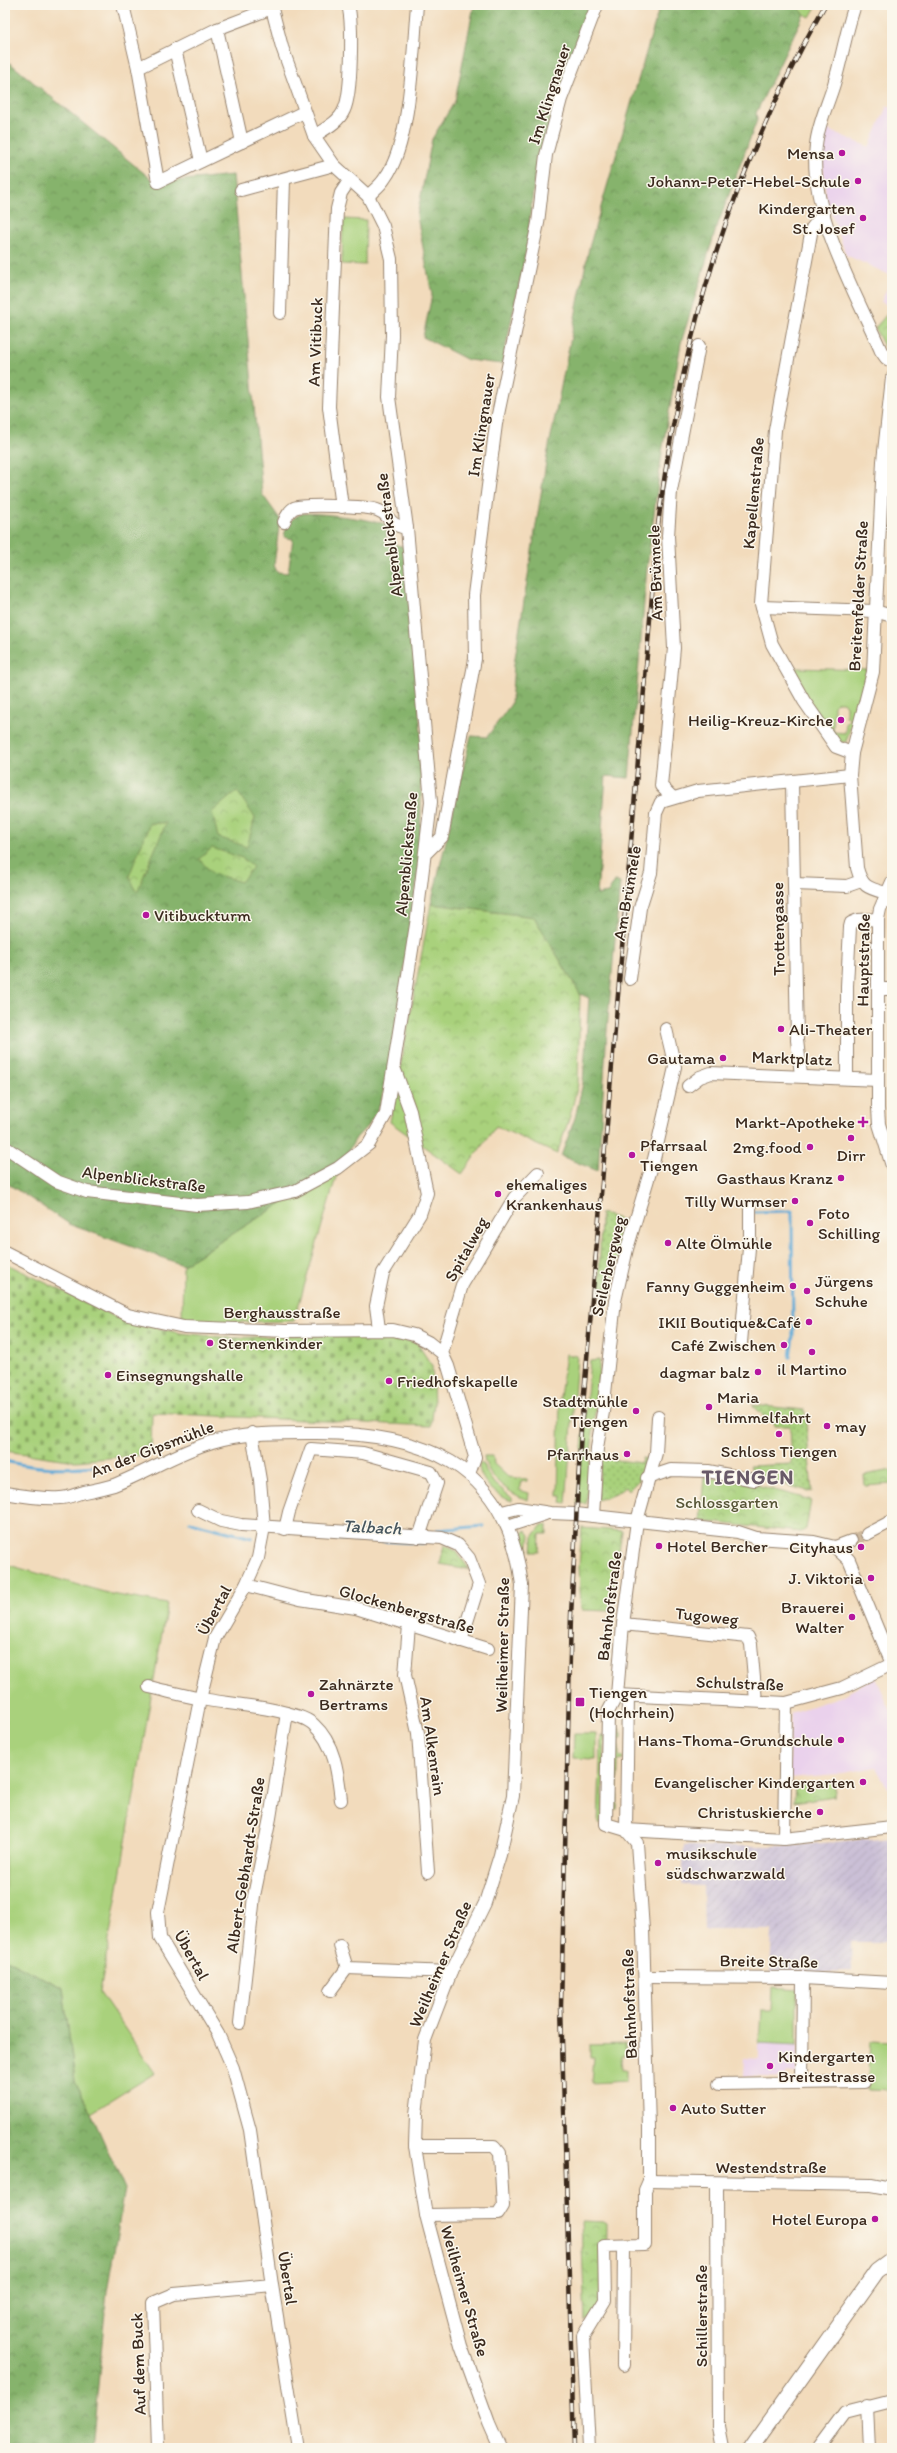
<svg xmlns="http://www.w3.org/2000/svg" width="897" height="2453" font-family="Itim,sans-serif">
  <defs>
    <pattern id="industrial-furrows" width="10" height="10" patternUnits="userSpaceOnUse"><rect width="10" height="10" fill="#cabfd6"/><path d="M-1 1l2-2M0 10L10 0M9 11l2-2" fill="none" stroke="#aea4b7"/></pattern>
    <pattern id="forest-crowns" width="20" height="18" patternUnits="userSpaceOnUse"><rect width="20" height="18" fill="#86b36c"/><path d="M2 6a3 3 0 1 1 6 0M12 15a3 3 0 1 1 6 0" fill="none" stroke="#6f9258"/></pattern>
    <pattern id="cemetery-stones" width="16" height="16" patternUnits="userSpaceOnUse"><rect width="16" height="16" fill="#a9d17c"/><path d="M2 7V4a2 2 0 0 1 4 0v3zM10 15v-3a2 2 0 0 1 4 0v3z" fill="#8baa65"/></pattern>
    <pattern id="park-crowns" width="20" height="18" patternUnits="userSpaceOnUse"><rect width="20" height="18" fill="#a9d17c"/><path d="M2 6a3 3 0 1 1 6 0M12 15a3 3 0 1 1 6 0" fill="none" stroke="#8baa65"/></pattern>
    <pattern id="garden-dots" width="8" height="8" patternUnits="userSpaceOnUse"><rect width="8" height="8" fill="#a9d17c"/><path d="M2 2h.1M6 6h.1" fill="none" stroke="#8baa65" stroke-width="1.8" stroke-linecap="round"/></pattern>
  </defs>
  <rect width="100%" height="100%" fill="#fbf7ec"/>
  <filter id="ink" filterUnits="userSpaceOnUse"><feTurbulence type="fractalNoise" baseFrequency=".025" numOctaves="2"/><feDisplacementMap in="SourceGraphic" scale="8" xChannelSelector="R" yChannelSelector="G"/><feConvolveMatrix kernelMatrix="1 2 1 2 8 2 1 2 1" color-interpolation-filters="sRGB"/></filter>
  <filter id="wash" filterUnits="userSpaceOnUse"><feTurbulence type="fractalNoise" baseFrequency=".012" numOctaves="4" result="noise"/><feDisplacementMap in="SourceGraphic" scale="16" xChannelSelector="R" yChannelSelector="G"/><feGaussianBlur stdDeviation="0.9" result="paint"/><feColorMatrix in="noise" values="0 0 0 0 0 0 0 0 0 0 0 0 0 0 0 0 0 1.4 0 .05"/><feComposite in="paint" operator="in"/></filter>
  <g filter="url(#wash)">
    <rect width="100%" height="100%" fill="#f2dbbc"/>
    <g fill="#ead1ec">
      <path d="M887,106L892,108V276L846,255L826,198L823,164L826,129L869,147Z"/>
      <path d="M892,277V307L881,302Z"/>
      <path d="M876,1678L892,1713V1787L887,1788L876,1767L837,1774L788,1778L791,1713L839,1697Z"/>
      <path d="M759,2043L797,2045L796,2074L787,2073L786,2078L743,2076L744,2058L759,2059Z"/>
    </g>
    <path fill="url(#industrial-furrows)" d="M892,1837V1942H851L852,1972L770,1973L772,1930H704L703,1886L682,1885L684,1846H786Z"/>
    <g fill="#a9d17c" stroke="#727e4d" fill-rule="evenodd">
      <path d="M796,5H817L810,17L804,14Z"/>
      <path d="M343,219L366,220L365,265L342,264Z"/>
      <path d="M796,668L868,670L846,742H835L796,682ZM838,702H843L846,706V717H849V722H846L845,733L833,732L834,706Z"/>
      <path d="M339,1167L294,1321L200,1323L182,1318L183,1265Z"/>
      <path d="M566,1354L577,1356L566,1504L561,1503L562,1496H558L560,1397Z"/>
      <path d="M600,1360L586,1504L577,1503L590,1361Z"/>
      <path d="M484,1456H493L494,1464L508,1477L527,1479V1481L521,1482L519,1490L529,1493L528,1500C510,1494 486,1477 484,1456Z"/>
      <path d="M479,1463H482L492,1481L512,1498V1501C496,1496 478,1480 479,1463Z"/>
      <path d="M542,1525H547V1534H540L539,1552H532L533,1537Z"/>
      <path d="M526,1530L530,1535L528,1551H525L522,1535Z"/>
      <path d="M5,1564L111,1594L167,1604L100,1992L155,2073L91,2113L75,2082L63,1988L5,1959Z"/>
      <path d="M614,1729H620L619,1733H622V1738H619V1757H623V1760L618,1761L617,1809H612Z"/>
      <path d="M574,1734H596V1759L573,1758Z"/>
      <path d="M601,1735H605L602,1824H598Z"/>
      <path d="M773,1987L797,1989V2045L759,2043L761,2010H772Z"/>
      <path d="M870,2041L892,2042V2091L867,2090Z"/>
      <path d="M625,2044L626,2056H621L622,2070H626V2081L592,2083L594,2058H590V2045Z"/>
    </g>
    <g fill="url(#forest-crowns)" stroke="#606e45">
      <path d="M474,5H592L536,162L527,247L502,364L468,360L423,337L432,295L417,216L432,139L455,101Z"/>
      <path d="M660,5H796L804,14L756,113L757,120L716,229L681,343L662,452L647,568L629,778L606,776L597,895L608,893L615,881L620,883L607,1030L598,1171L561,1156L575,1118L583,1083L589,998L580,994L534,917L431,904L471,736L487,737L511,704L514,664L547,456L589,248Z"/>
      <path d="M5,59L156,183L233,175L262,494L280,519L274,565L277,572L288,573L293,539L284,537C286,526 289,519 301,514C310,511 378,520 387,525L386,544H393L405,547L422,745L420,861L388,1077L379,1107L369,1124L356,1138L339,1167L183,1265L71,1225L5,1182Z"/>
      <path d="M5,1959L63,1988L75,2082L91,2113L125,2189L107,2291L92,2448H5Z"/>
    </g>
    <path fill="url(#cemetery-stones)" stroke="#727e4d" d="M5,1263L123,1321L180,1333L232,1338L298,1335H383L417,1343L432,1366L434,1404L431,1426L152,1413L151,1454L76,1461L5,1451Z"/>
    <g fill="url(#park-crowns)" stroke="#727e4d">
      <path d="M888,313L892,317V341L888,349L884,347L875,328Z"/>
      <path d="M237,791L255,818L247,847L218,837L212,812Z"/>
      <path d="M150,823H166L137,892L129,876Z"/>
      <path d="M212,848L242,858L253,867L241,882L212,873L199,859Z"/>
      <path d="M431,904L534,917L580,994L578,1084L570,1116L557,1154L496,1126L462,1174L390,1122Z"/>
      <path d="M892,1470V1484L865,1486L864,1475Z"/>
      <path d="M704,1477L749,1483L811,1500L806,1529L801,1532L700,1521Z"/>
      <path d="M582,1528L622,1531L610,1611L581,1610L579,1566Z"/>
      <path d="M444,1545L456,1551L469,1569L440,1564Z"/>
      <path d="M836,1783L834,1796L794,1802L795,1785Z"/>
      <path d="M581,2221L606,2222L605,2300L585,2322Z"/>
    </g>
    <g fill="url(#garden-dots)" stroke="#727e4d">
      <path d="M601,1213L628,1222L610,1291L599,1287Z"/>
      <path d="M752,1405L805,1410L812,1492L756,1477L750,1466L792,1464L790,1426H775L772,1419H768Z"/>
      <path d="M601,1458L641,1463L642,1458L650,1459L641,1478L628,1491L625,1487L616,1494L597,1500Z"/>
    </g>
    <g fill="none" stroke-linecap="round" stroke-linejoin="round">
      <g stroke="#5faad7" stroke-width="3">
        <path d="M755,1212L792,1211L793,1336L790,1357"/>
        <path d="M5,1461C36,1469 64,1469 96,1466"/>
        <path d="M190,1522L252,1538"/>
        <path d="M437,1530L483,1526"/>
        <path d="M320,1538L423,1543"/>
      </g>
    </g>
  </g>
  <g filter="url(#ink)">
    <g fill="none" stroke-linecap="round" stroke-linejoin="round">
      <path stroke="#cdb89c" stroke-width="12" stroke-dasharray="12 6" stroke-linecap="butt" d="M851,1541L867,1534"/>
      <g stroke="#96826d" stroke-width="14">
        <g id="minor">
          <path d="M123,5L138,68L158,182L304,112"/>
          <path d="M855,5C846,31 842,58 834,84C828,104 818,124 816,145C808,211 855,291 881,351L886,358L892,362"/>
          <path d="M217,29L242,142"/>
          <path d="M175,49L201,161"/>
          <path d="M138,68L217,29L272,8"/>
          <path d="M314,136C325,129 339,122 344,110C352,94 353,22 348,5"/>
          <path d="M241,190L334,165"/>
          <path d="M368,196C374,190 381,185 385,178C411,144 413,49 417,5"/>
          <path d="M824,213L812,228L775,430L761,604L772,644L804,701L836,747L852,753"/>
          <path d="M280,313L284,180"/>
          <path d="M342,507L329,407L337,209L341,193L349,181"/>
          <path d="M284,522C286,517 289,511 294,508C303,504 367,506 377,510C391,514 386,525 407,528"/>
          <path d="M762,607L875,611L892,616"/>
          <path d="M792,782L797,1040L801,1075"/>
          <path d="M672,797L661,786L674,648L668,536L671,491L699,346"/>
          <path d="M427,852L442,837L475,659L474,595L496,424L538,223L546,155L561,99L597,5"/>
          <path d="M892,882L880,909L878,919V1108L879,1124L892,1166"/>
          <path d="M795,884L847,886L861,881"/>
          <path d="M886,893C868,888 862,887 857,868L850,775L852,753L873,672L883,461L892,378"/>
          <path d="M630,979L640,908L651,873L656,813L661,802L698,791L850,775"/>
          <path d="M879,989H892"/>
          <path d="M847,1077V986L850,927L851,923L858,920L878,919"/>
          <path d="M688,1086L700,1077L711,1073L878,1080"/>
          <path d="M5,1147L56,1181L87,1192L197,1205L248,1202L295,1191L338,1168L369,1144L386,1114L417,918L431,802L407,528L389,397L392,335L391,259L383,226L368,196L334,165L314,136L282,47L271,5"/>
          <path d="M5,1252L128,1315L184,1327L285,1331L393,1330L414,1335L428,1342L442,1353L448,1366L475,1457L469,1474"/>
          <path d="M379,1329L376,1306L383,1273L420,1214L427,1193L410,1111L395,1070"/>
          <path d="M741,1343L750,1236V1208"/>
          <path d="M442,1353L462,1285L514,1198L538,1173"/>
          <path d="M252,1433L260,1480L264,1527L258,1558L246,1585L215,1638L200,1699L158,1912L160,1938L218,2034L233,2068L250,2130L272,2285L298,2448"/>
          <path d="M647,1478L671,1470L708,1471L755,1480"/>
          <path d="M5,1493C22,1496 42,1499 60,1498C68,1498 76,1494 84,1492C94,1490 104,1488 114,1485C147,1472 178,1452 212,1442C243,1433 274,1433 307,1433C419,1431 507,1461 522,1585L513,1796L500,1855L485,1903L451,1972L425,2040L416,2114L415,2146L426,2215L461,2346L489,2423L500,2448"/>
          <path d="M198,1510L221,1521L241,1525L442,1538L458,1545L469,1558L479,1584L461,1641"/>
          <path d="M502,1512L518,1508L550,1513L575,1514L738,1532L756,1538L814,1542L835,1547L849,1560L892,1664"/>
          <path d="M593,1516L597,1448L603,1412L615,1301L627,1249L654,1159L675,1067L666,1029"/>
          <path d="M508,1526L545,1514"/>
          <path d="M285,1529L289,1512L311,1449L363,1453L431,1472L437,1483L419,1537"/>
          <path d="M867,1534L892,1521"/>
          <path d="M835,1547L851,1541"/>
          <path d="M246,1585L300,1599L356,1608L488,1649"/>
          <path d="M623,1624L748,1637L751,1644L756,1701"/>
          <path d="M409,1625L405,1675L418,1733L428,1872"/>
          <path d="M149,1687C167,1691 185,1696 202,1699C227,1704 299,1709 314,1725C335,1744 338,1774 341,1800"/>
          <path d="M617,1695L786,1703L842,1688L892,1664"/>
          <path d="M626,1830L784,1839L892,1827"/>
          <path d="M626,1830L628,1696"/>
          <path d="M784,1839L786,1703"/>
          <path d="M340,1946L347,1968L451,1972"/>
          <path d="M645,1977L803,1978L892,1983"/>
          <path d="M330,1991L347,1968"/>
          <path d="M240,2023L254,1896L270,1818L287,1713"/>
          <path d="M802,2083L803,1978"/>
          <path d="M719,2084L864,2082"/>
          <path d="M415,2146H494L500,2153L503,2206L498,2214L426,2215"/>
          <path d="M649,2181L871,2185L892,2189"/>
          <path d="M717,2184L718,2427L722,2448"/>
          <path d="M623,2365L624,2246"/>
          <path d="M867,2406L869,2448"/>
          <path d="M158,2448L153,2303L174,2294L272,2285"/>
          <path d="M589,2448L583,2336L605,2300L604,2246L645,2245V2190L649,2181V2127L643,1930L637,1843L626,1830L606,1824L608,1712L617,1695L623,1624L637,1521L656,1453L658,1417"/>
          <path d="M819,2448L845,2413L892,2401"/>
        </g>
      </g>
      <g stroke="#96826d" stroke-width="17">
        <path id="major" d="M751,2448L877,2271L892,2260"/>
      </g>
      <use href="#minor" stroke="#fff" stroke-width="12"/>
      <use href="#major" stroke="#fff" stroke-width="15"/>
      <g stroke="#3b2a1e" stroke-width="4.5">
        <path id="rail" d="M574,2448L561,2006L571,1615L581,1429L658,525C681,335 731,172 825,5"/>
      </g>
      <use href="#rail" stroke="#fbf7ec" stroke-width="3" stroke-dasharray="9" stroke-linecap="butt"/>
    </g>
  </g>
  <g fill="#b5179e" stroke="#fbf7ec" stroke-width="1.5">
    <circle cx="842" cy="153" r="4"/>
    <circle cx="858" cy="181" r="4"/>
    <circle cx="863" cy="218" r="4"/>
    <circle cx="841" cy="720" r="4"/>
    <circle cx="146" cy="915" r="4"/>
    <circle cx="781" cy="1029" r="4"/>
    <circle cx="723" cy="1058" r="4"/>
    <path d="M861 1116h4v4h4v4h-4v4h-4v-4h-4v-4h4z"/>
    <circle cx="851" cy="1138" r="4"/>
    <circle cx="810" cy="1147" r="4"/>
    <circle cx="632" cy="1155" r="4"/>
    <circle cx="841" cy="1178" r="4"/>
    <circle cx="498" cy="1194" r="4"/>
    <circle cx="795" cy="1201" r="4"/>
    <circle cx="810" cy="1223" r="4"/>
    <circle cx="668" cy="1243" r="4"/>
    <circle cx="793" cy="1286" r="4"/>
    <circle cx="807" cy="1291" r="4"/>
    <circle cx="809" cy="1322" r="4"/>
    <circle cx="210" cy="1343" r="4"/>
    <circle cx="784" cy="1345" r="4"/>
    <circle cx="812" cy="1352" r="4"/>
    <circle cx="758" cy="1372" r="4"/>
    <circle cx="108" cy="1375" r="4"/>
    <circle cx="389" cy="1381" r="4"/>
    <circle cx="709" cy="1407" r="4"/>
    <circle cx="636" cy="1411" r="4"/>
    <circle cx="827" cy="1426" r="4"/>
    <circle cx="779" cy="1434" r="4"/>
    <circle cx="627" cy="1454" r="4"/>
    <circle cx="659" cy="1546" r="4"/>
    <circle cx="861" cy="1547" r="4"/>
    <circle cx="871" cy="1578" r="4"/>
    <circle cx="852" cy="1617" r="4"/>
    <circle cx="311" cy="1694" r="4"/>
    <rect x="575" y="1697" width="10" height="10" rx="2"/>
    <circle cx="841" cy="1740" r="4"/>
    <circle cx="863" cy="1782" r="4"/>
    <circle cx="820" cy="1812" r="4"/>
    <circle cx="658" cy="1863" r="4"/>
    <circle cx="770" cy="2066" r="4"/>
    <circle cx="673" cy="2108" r="4"/>
    <circle cx="875" cy="2219" r="4"/>
  </g>
  <g text-anchor="middle" dominant-baseline="central" stroke-width="3" stroke-linejoin="round" paint-order="stroke">
    <g font-size="17" fill="#3b2a1e" stroke="#fbf7ec">
      <text transform="translate(549 94) rotate(-72)">Im Klingnauer</text>
      <text transform="translate(315 342) rotate(-88)">Am Vitibuck</text>
      <text transform="translate(481 425) rotate(-81)">Im Klingnauer</text>
      <text transform="translate(753 493) rotate(-85)">Kapellenstraße</text>
      <text transform="translate(389 535) rotate(-97)">Alpenblickstraße</text>
      <text transform="translate(655 573) rotate(-92)">Am Brünnele</text>
      <text transform="translate(858 596) rotate(-87)">Breitenfelder Straße</text>
      <text transform="translate(406 854) rotate(-85)">Alpenblickstraße</text>
      <text transform="translate(627 893) rotate(-80)">Am Brünnele</text>
      <text transform="translate(778 929) rotate(-91)">Trottengasse</text>
      <text transform="translate(863 960) rotate(-89)">Hauptstraße</text>
      <text transform="translate(792 1058) rotate(2)">Marktplatz</text>
      <text transform="translate(144 1179) rotate(7)">Alpenblickstraße</text>
      <text transform="translate(466 1249) rotate(-61)">Spitalweg</text>
      <text transform="translate(608 1266) rotate(-77)">Seilerbergweg</text>
      <text x="282" y="1312">Berghausstraße</text>
      <text transform="translate(152 1449) rotate(-21)">An der Gipsmühle</text>
      <text transform="translate(609 1606) rotate(-83)">Bahnhofstraße</text>
      <text transform="translate(407 1609) rotate(16)">Glockenbergstraße</text>
      <text transform="translate(214 1610) rotate(-62)">Übertal</text>
      <text transform="translate(707 1616) rotate(6)">Tugoweg</text>
      <text transform="translate(502 1645) rotate(-89)">Weilheimer Straße</text>
      <text transform="translate(740 1683) rotate(2)">Schulstraße</text>
      <text transform="translate(433 1746) rotate(82)">Am Alkenrain</text>
      <text transform="translate(245 1865) rotate(-81)">Albert-Gebhardt-Straße</text>
      <text transform="translate(192 1955) rotate(61)">Übertal</text>
      <text transform="translate(769 1961) rotate(1)">Breite Straße</text>
      <text transform="translate(440 1964) rotate(-67)">Weilheimer Straße</text>
      <text transform="translate(629 2004) rotate(-92)">Bahnhofstraße</text>
      <text x="771" y="2167">Westendstraße</text>
      <text transform="translate(288 2278) rotate(81)">Übertal</text>
      <text transform="translate(465 2291) rotate(74)">Weilheimer Straße</text>
      <text transform="translate(701 2316) rotate(-90)">Schillerstraße</text>
      <text transform="translate(138 2364) rotate(-92)">Auf dem Buck</text>
    </g>
    <g font-size="17" fill="#3b2a1e" stroke="#fbf7ec" text-anchor="end">
      <text x="834" y="153">Mensa</text>
      <text x="850" y="181">Johann-Peter-Hebel-Schule</text>
      <text x="855" y="208">Kindergarten<tspan x="855" dy="20">St. Josef</tspan></text>
      <text x="833" y="720">Heilig-Kreuz-Kirche</text>
      <text x="154" y="915" text-anchor="start">Vitibuckturm</text>
      <text x="789" y="1029" text-anchor="start">Ali-Theater</text>
      <text x="715" y="1058">Gautama</text>
      <text x="855" y="1122">Markt-Apotheke</text>
      <text x="640" y="1145" text-anchor="start">Pfarrsaal<tspan x="640" dy="20">Tiengen</tspan></text>
      <text x="802" y="1147">2mg.food</text>
      <text x="851" y="1155" text-anchor="middle">Dirr</text>
      <text x="833" y="1178">Gasthaus Kranz</text>
      <text x="506" y="1184" text-anchor="start">ehemaliges<tspan x="506" dy="20">Krankenhaus</tspan></text>
      <text x="787" y="1201">Tilly Wurmser</text>
      <text x="818" y="1213" text-anchor="start">Foto<tspan x="818" dy="20">Schilling</tspan></text>
      <text x="676" y="1243" text-anchor="start">Alte Ölmühle</text>
      <text x="815" y="1281" text-anchor="start">Jürgens<tspan x="815" dy="20">Schuhe</tspan></text>
      <text x="785" y="1286">Fanny Guggenheim</text>
      <text x="801" y="1322">IKII Boutique&amp;Café</text>
      <text x="218" y="1343" text-anchor="start">Sternenkinder</text>
      <text x="776" y="1345">Café Zwischen</text>
      <text x="812" y="1369" text-anchor="middle">il Martino</text>
      <text x="750" y="1372">dagmar balz</text>
      <text x="116" y="1375" text-anchor="start">Einsegnungshalle</text>
      <text x="397" y="1381" text-anchor="start">Friedhofskapelle</text>
      <text x="717" y="1397" text-anchor="start">Maria<tspan x="717" dy="20">Himmelfahrt</tspan></text>
      <text x="628" y="1401">Stadtmühle<tspan x="628" dy="20">Tiengen</tspan></text>
      <text x="835" y="1426" text-anchor="start">may</text>
      <text x="779" y="1451" text-anchor="middle">Schloss Tiengen</text>
      <text x="619" y="1454">Pfarrhaus</text>
      <text x="667" y="1546" text-anchor="start">Hotel Bercher</text>
      <text x="853" y="1547">Cityhaus</text>
      <text x="863" y="1578">J. Viktoria</text>
      <text x="844" y="1607">Brauerei<tspan x="844" dy="20">Walter</tspan></text>
      <text x="319" y="1684" text-anchor="start">Zahnärzte<tspan x="319" dy="20">Bertrams</tspan></text>
      <text x="589" y="1692" text-anchor="start">Tiengen<tspan x="589" dy="20">(Hochrhein)</tspan></text>
      <text x="833" y="1740">Hans-Thoma-Grundschule</text>
      <text x="855" y="1782">Evangelischer Kindergarten</text>
      <text x="812" y="1812">Christuskierche</text>
      <text x="666" y="1853" text-anchor="start">musikschule<tspan x="666" dy="20">südschwarzwald</tspan></text>
      <text x="778" y="2056" text-anchor="start">Kindergarten<tspan x="778" dy="20">Breitestrasse</tspan></text>
      <text x="681" y="2108" text-anchor="start">Auto Sutter</text>
      <text x="867" y="2219">Hotel Europa</text>
    </g>
    <g font-size="17" fill="#565436" stroke="#fbf7ec">
      <text x="727" y="1502">Schlossgarten</text>
    </g>
    <g font-size="18" font-style="italic" fill="#48575f" stroke="#fbf7ec">
      <text transform="translate(372 1527) rotate(3)">Talbach</text>
    </g>
    <g font-size="21" font-weight="bold" letter-spacing="1" fill="#695a68" stroke="#fbf7ec">
      <text x="748" y="1476">TIENGEN</text>
    </g>
  </g>
  <rect width="897" height="2453" fill="none" stroke="#fbf7ec" stroke-width="20"/>
</svg>
